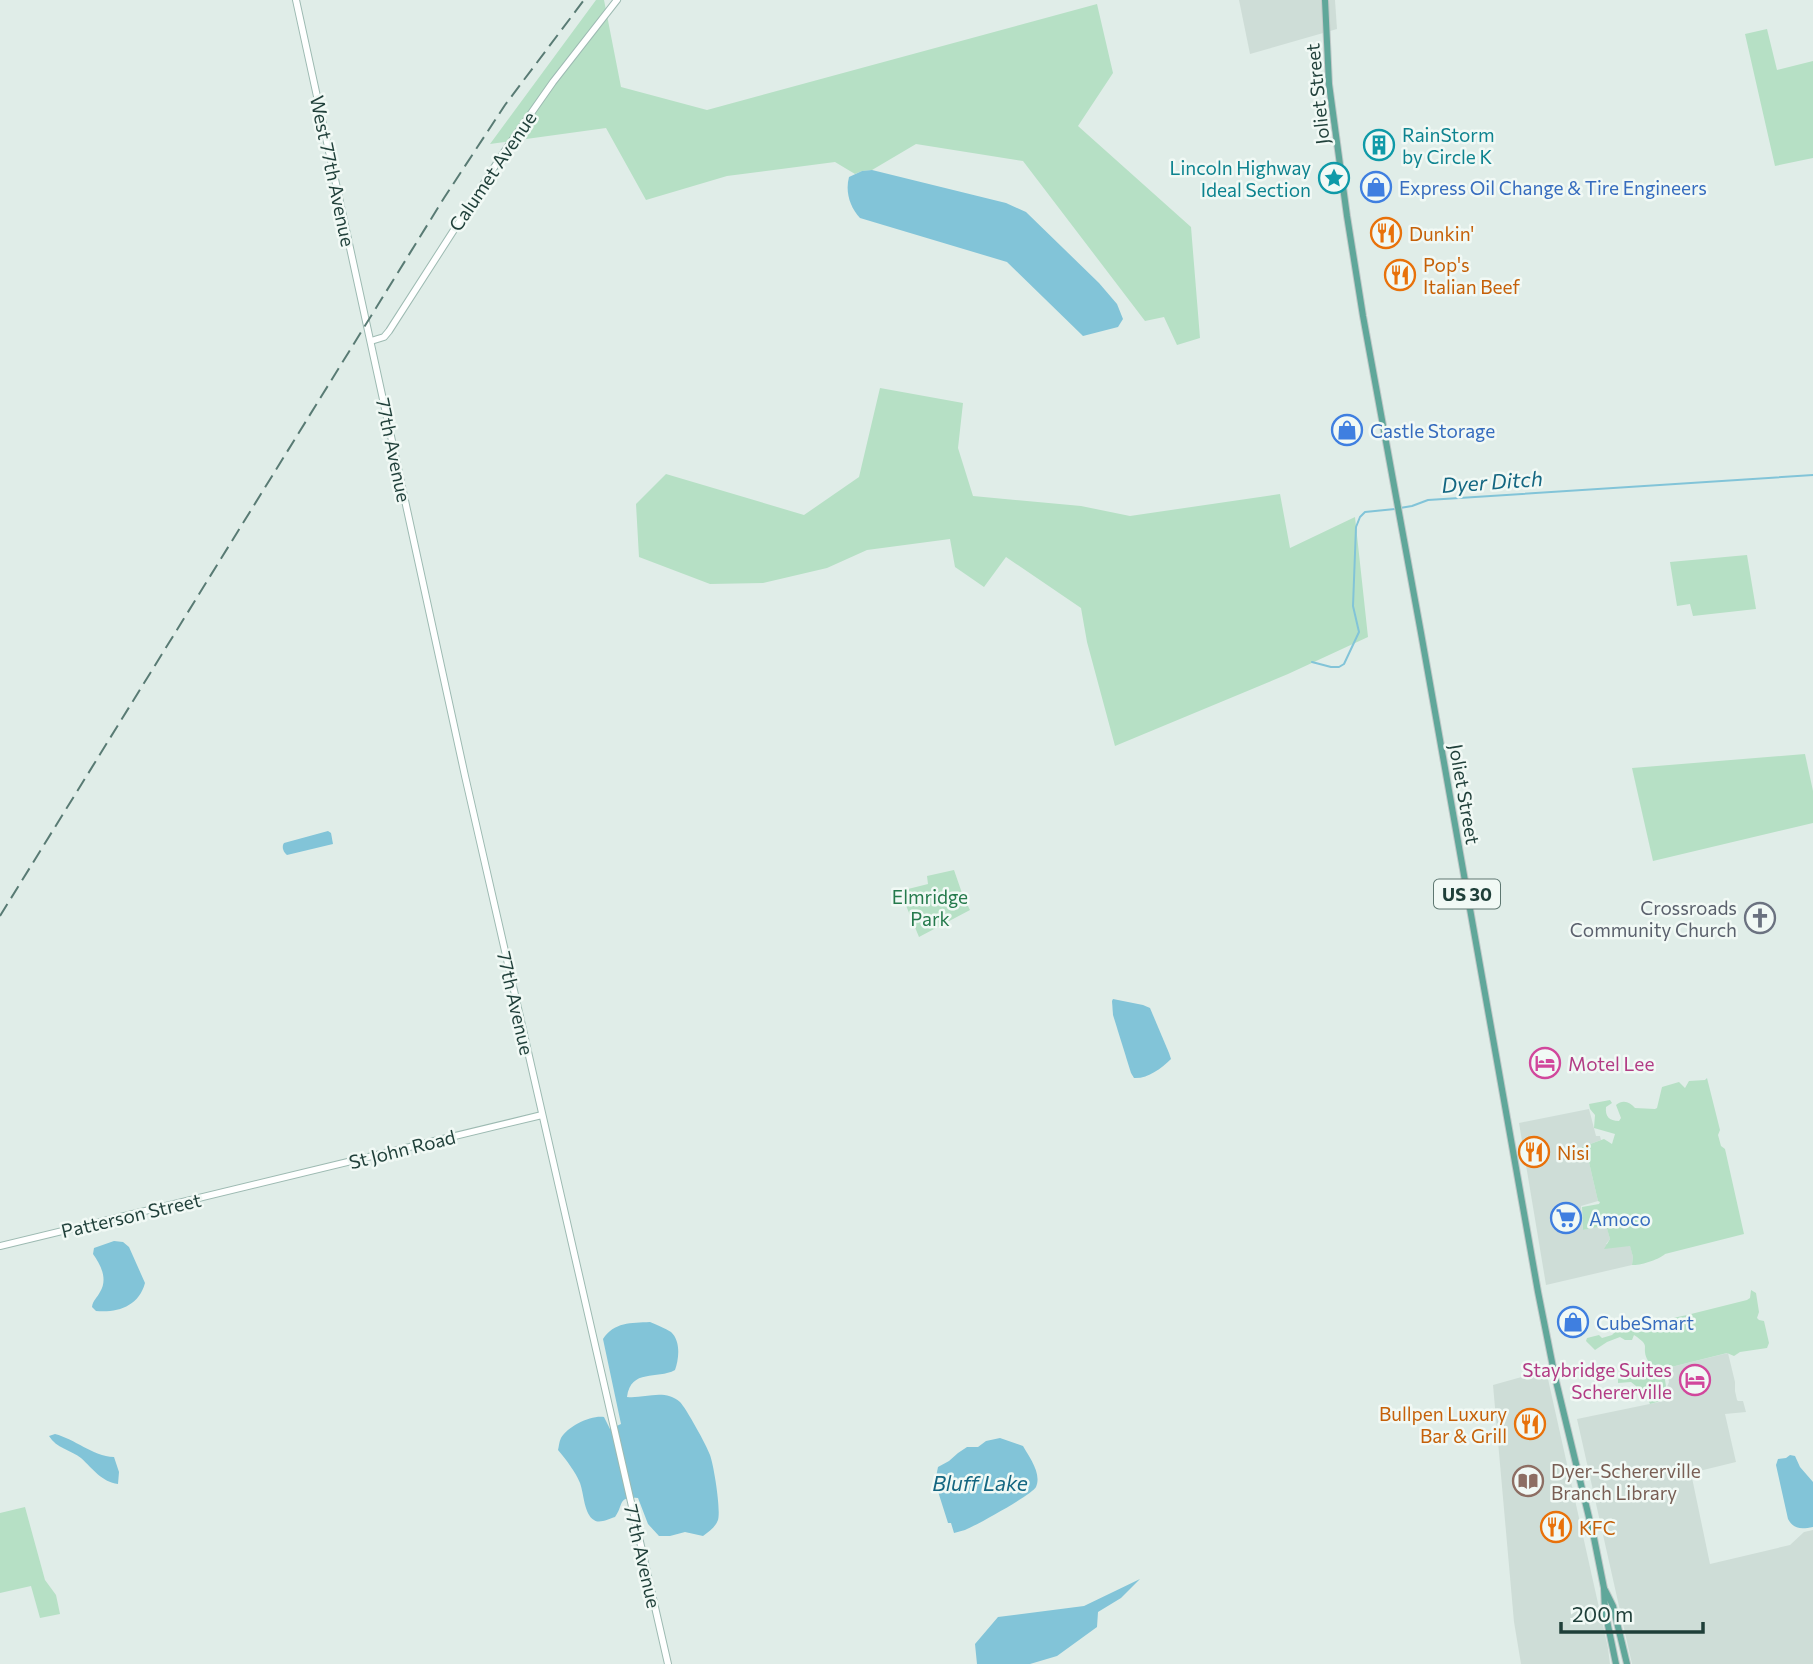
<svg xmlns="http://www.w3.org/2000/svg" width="1813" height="1664" font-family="Commissioner,sans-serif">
  <rect width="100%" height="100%" fill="#e0ede8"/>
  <g fill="#ceddd7">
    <path d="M1239,0H1335L1337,29L1250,54Z"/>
    <path d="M1589,1109L1596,1136H1600L1601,1140L1582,1147L1588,1158L1598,1201L1581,1206L1583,1230L1606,1224L1610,1239L1606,1244L1630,1245L1633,1257L1632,1265L1546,1285L1519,1123Z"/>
    <path d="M1728,1353L1735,1382V1391L1737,1400L1738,1401H1743L1746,1412L1725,1414L1736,1462L1691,1473L1710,1564L1790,1545L1804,1532L1813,1530V1664H1632L1577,1419L1669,1400L1667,1387L1669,1382L1666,1369L1667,1368Z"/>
    <path d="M1546,1370L1608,1648L1610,1664H1521L1514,1622L1493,1385Z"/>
  </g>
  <g fill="#b6e0c5">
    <path d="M596,0H604L621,87L707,110L1097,4L1113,73L1078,126L1191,227L1200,338L1177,345L1164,317L1145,321L1023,161L916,144L872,170L862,171L855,174L835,162L727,176L646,200L606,128L490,144Z"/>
    <path d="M1767,29L1777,70L1813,61V158L1775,166L1745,34Z"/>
    <path d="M880,388L963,403L958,448L973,496L1081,506L1130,516L1280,494L1290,548L1355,517L1368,637L1288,674L1115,746L1087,642L1081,608L1006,557L984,587L955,567L950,539L867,550L827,568L763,583L710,584L639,557L636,504L666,474L804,515L859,477Z"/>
    <path d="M1747,555L1756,609L1693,616L1690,604L1677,606L1670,562Z"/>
    <path d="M1805,754L1813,791V823L1653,861L1632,768Z"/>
    <path d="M954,870L963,896L970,910L919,937L900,891L928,884L927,876Z"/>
    <path d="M1707,1078L1720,1130L1718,1135L1721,1146L1725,1149L1744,1234L1665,1254C1660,1259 1640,1266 1632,1265L1633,1257L1630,1246L1604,1249L1610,1239L1606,1225L1583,1230L1582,1207L1599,1204L1600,1202L1598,1201L1588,1158L1579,1154L1582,1147L1604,1139L1612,1144L1615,1134L1594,1128L1595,1115L1590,1109L1589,1104L1610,1100L1612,1103L1606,1107C1605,1116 1609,1121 1619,1121L1621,1118L1616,1105C1623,1099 1630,1102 1635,1108L1655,1109L1657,1108L1662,1087L1679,1082L1685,1088L1689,1081L1705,1080Z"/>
    <path d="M1751,1290L1756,1293L1759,1312L1757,1318L1759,1320L1764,1321L1769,1343L1767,1348L1740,1352L1734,1356L1727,1353L1667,1368L1665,1380L1668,1399L1650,1404L1646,1394L1638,1392L1636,1386L1631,1382L1618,1383V1379C1625,1376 1635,1368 1643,1370C1647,1371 1650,1373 1654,1372V1369C1652,1365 1649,1363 1647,1359C1641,1345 1652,1347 1634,1335L1632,1340H1625L1620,1337L1607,1342L1595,1350L1586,1341L1587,1338L1599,1335L1602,1338L1612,1335L1617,1330L1687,1315L1747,1300L1750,1298Z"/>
    <path d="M25,1507L45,1580L56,1595L60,1614L40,1618L31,1586L0,1593V1513Z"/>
  </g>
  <g fill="#82c4d8">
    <path d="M872,170L1006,203L1026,212L1099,283L1117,304L1123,319L1118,327L1083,336L1007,262L860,218C850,207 845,192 849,177L862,171Z"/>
    <path d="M328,831L331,833L333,844L287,855C284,853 281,847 284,843Z"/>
    <path d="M1113,999L1143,1005L1150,1008L1169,1053L1171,1059C1161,1069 1147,1079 1134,1078L1131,1073L1113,1015L1112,1001Z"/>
    <path d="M114,1241L123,1242L129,1247L145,1283C139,1306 118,1313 96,1311L92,1307C93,1300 97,1298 100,1292C108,1279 101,1265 93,1254L94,1248Z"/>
    <path d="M650,1322C657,1325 665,1328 671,1332C681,1341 679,1359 675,1370C657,1380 631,1368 627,1397C644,1399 664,1388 680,1402C686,1408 707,1446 710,1455C714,1466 721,1510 718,1520C715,1528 709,1531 703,1536L685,1532L670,1536H659L648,1524L638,1498C617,1496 624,1505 615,1517C609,1519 599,1524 594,1520C584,1514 584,1494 580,1483C575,1471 567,1461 558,1450C559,1446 559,1442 561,1438C568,1426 591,1415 604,1417L610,1429L621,1424L603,1339C614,1322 631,1323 650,1322Z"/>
    <path d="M55,1434C75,1439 92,1456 114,1457L119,1472L118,1484C102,1482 93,1469 81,1458C71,1450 56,1448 49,1436Z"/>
    <path d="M1000,1438L1023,1446C1029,1457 1042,1473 1036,1487C1033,1494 975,1526 965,1530C961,1531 958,1532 954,1533L951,1523H948L935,1482L938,1467L949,1461L958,1453L967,1447H978L986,1441Z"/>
    <path d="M1790,1455L1795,1456L1800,1467L1813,1482V1527C1802,1529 1794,1530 1788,1519L1776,1465L1778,1459L1786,1458Z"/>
    <path d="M1140,1579L1121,1598L1098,1612L1097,1627L1057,1656L1030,1664H977L975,1644L998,1617L1084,1606Z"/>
  </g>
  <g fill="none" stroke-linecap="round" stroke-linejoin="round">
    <g stroke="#82c4d8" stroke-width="2">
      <path d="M1400,508L1412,506L1428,500L1813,475"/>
      <path d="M1312,662L1331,667H1339L1344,664L1359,632L1353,606L1356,527L1360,517L1365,512L1395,509"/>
    </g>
    <g stroke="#9dbab2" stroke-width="8">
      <g id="secondary">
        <path d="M296,0L465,776L668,1664"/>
        <path d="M371,341L384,337L389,331L504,152L553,82L617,0"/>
        <path d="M0,1246L542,1115"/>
      </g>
    </g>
    <g stroke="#c0c9c8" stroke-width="8">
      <g id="primary">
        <path d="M1325,0L1329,84L1347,216L1363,316L1421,633L1538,1292L1555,1377L1594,1538L1604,1588L1605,1611L1616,1664"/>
        <path d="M1605,1590L1613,1606L1627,1664"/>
      </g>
    </g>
    <use href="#secondary" stroke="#fff" stroke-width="6"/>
    <use href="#primary" stroke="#60a79a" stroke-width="6"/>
    <path stroke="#597b74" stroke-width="2" stroke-dasharray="14 7" stroke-linecap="butt" d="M0,916L444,198L505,105L584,0"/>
  </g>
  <defs>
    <g id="building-ring" transform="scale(1.575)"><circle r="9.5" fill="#f1f9f5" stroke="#0f9aa8" stroke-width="1.5"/><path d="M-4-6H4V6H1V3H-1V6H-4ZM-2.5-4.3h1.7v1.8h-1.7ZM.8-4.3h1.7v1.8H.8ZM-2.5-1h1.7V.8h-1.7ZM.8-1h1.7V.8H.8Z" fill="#0f9aa8"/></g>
    <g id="sight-ring" transform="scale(1.575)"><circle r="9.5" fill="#f1f9f5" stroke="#0f9aa8" stroke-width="1.5"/><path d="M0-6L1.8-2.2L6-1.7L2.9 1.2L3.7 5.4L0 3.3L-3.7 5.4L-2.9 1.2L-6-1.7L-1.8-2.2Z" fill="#0f9aa8"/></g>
    <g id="shop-ring" transform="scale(1.575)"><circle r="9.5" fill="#f1f9f5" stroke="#3f7fe0" stroke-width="1.5"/><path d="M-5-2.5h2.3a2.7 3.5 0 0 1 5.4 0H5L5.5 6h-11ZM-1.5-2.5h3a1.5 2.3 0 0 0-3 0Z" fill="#3f7fe0"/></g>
    <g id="restaurant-ring" transform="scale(1.575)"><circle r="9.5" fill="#f1f9f5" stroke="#e8710a" stroke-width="1.5"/><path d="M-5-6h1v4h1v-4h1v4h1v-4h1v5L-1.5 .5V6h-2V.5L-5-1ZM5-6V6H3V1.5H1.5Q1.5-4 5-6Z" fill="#e8710a"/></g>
    <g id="church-ring" transform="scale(1.575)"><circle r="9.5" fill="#f1f9f5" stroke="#6b7280" stroke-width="1.5"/><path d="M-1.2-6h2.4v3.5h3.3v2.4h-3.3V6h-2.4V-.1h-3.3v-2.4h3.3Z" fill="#6b7280"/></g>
    <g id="hotel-ring" transform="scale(1.575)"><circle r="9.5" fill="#f1f9f5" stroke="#d1479c" stroke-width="1.5"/><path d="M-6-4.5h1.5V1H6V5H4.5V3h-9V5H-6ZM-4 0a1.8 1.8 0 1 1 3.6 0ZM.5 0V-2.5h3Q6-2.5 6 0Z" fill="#d1479c"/></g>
    <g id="supermarket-ring" transform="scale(1.575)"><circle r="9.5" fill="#f1f9f5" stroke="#3f7fe0" stroke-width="1.5"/><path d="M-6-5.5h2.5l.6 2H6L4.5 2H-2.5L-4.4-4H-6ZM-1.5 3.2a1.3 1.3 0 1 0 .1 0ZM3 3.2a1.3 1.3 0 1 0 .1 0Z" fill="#3f7fe0"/></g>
    <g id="library-ring" transform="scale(1.575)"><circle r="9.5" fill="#f1f9f5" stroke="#8d6e63" stroke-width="1.5"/><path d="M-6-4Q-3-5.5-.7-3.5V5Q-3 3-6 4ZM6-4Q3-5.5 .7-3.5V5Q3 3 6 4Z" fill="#8d6e63"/></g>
  </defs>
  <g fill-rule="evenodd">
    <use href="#building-ring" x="1379" y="145"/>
    <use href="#sight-ring" x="1334" y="178"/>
    <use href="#shop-ring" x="1376" y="187"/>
    <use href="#restaurant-ring" x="1386" y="233"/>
    <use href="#restaurant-ring" x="1400" y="275"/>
    <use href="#shop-ring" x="1347" y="430"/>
    <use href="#church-ring" x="1760" y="918"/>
    <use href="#hotel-ring" x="1545" y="1063"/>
    <use href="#restaurant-ring" x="1534" y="1152"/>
    <use href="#supermarket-ring" x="1566" y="1218"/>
    <use href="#shop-ring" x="1573" y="1322"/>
    <use href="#hotel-ring" x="1695" y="1380"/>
    <use href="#restaurant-ring" x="1530" y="1424"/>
    <use href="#library-ring" x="1528" y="1481"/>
    <use href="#restaurant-ring" x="1556" y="1527"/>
  </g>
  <g text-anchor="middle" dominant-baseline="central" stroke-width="5" stroke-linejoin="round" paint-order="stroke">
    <rect fill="#f1f9f5" stroke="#5e7771" stroke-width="2" x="1434" y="879.5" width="66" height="29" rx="5"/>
    <g font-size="18" font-weight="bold" fill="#1f3f39">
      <text x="1467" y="894">US 30</text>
    </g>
    <g font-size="19" fill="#1f3f39" stroke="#f1f9f5">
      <text transform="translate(1317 94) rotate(-96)">Joliet Street</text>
      <text transform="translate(333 171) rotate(78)">West 77th Avenue</text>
      <text transform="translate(492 171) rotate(-56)">Calumet Avenue</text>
      <text transform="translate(394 450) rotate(78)">77th Avenue</text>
      <text transform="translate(1465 794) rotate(80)">Joliet Street</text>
      <text transform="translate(516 1003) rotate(77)">77th Avenue</text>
      <text transform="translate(402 1149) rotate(-14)">St John Road</text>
      <text transform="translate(131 1215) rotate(-13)">Patterson Street</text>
      <text transform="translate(643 1556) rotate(77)">77th Avenue</text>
    </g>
    <g font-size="19" fill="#0d838f" stroke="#f1f9f5" text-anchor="start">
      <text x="1402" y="134">RainStorm<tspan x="1402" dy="22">by Circle K</tspan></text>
      <text x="1311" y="167" text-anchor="end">Lincoln Highway<tspan x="1311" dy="22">Ideal Section</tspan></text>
    </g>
    <g font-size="19" fill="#366cbe" stroke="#f1f9f5" text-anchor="start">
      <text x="1399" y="187">Express Oil Change &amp; Tire Engineers</text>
      <text x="1370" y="430">Castle Storage</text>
      <text x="1589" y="1218">Amoco</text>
      <text x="1596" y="1322">CubeSmart</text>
    </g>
    <g font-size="19" fill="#c56008" stroke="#f1f9f5" text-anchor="start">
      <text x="1409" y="233">Dunkin'</text>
      <text x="1423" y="264">Pop's<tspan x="1423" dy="22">Italian Beef</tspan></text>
      <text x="1557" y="1152">Nisi</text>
      <text x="1507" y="1413" text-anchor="end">Bullpen Luxury<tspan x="1507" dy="22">Bar &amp; Grill</tspan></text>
      <text x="1579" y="1527">KFC</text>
    </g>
    <g font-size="19" fill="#257a4c" stroke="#f1f9f5">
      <text x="930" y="896">Elmridge<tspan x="930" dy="22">Park</tspan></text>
    </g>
    <g font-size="19" fill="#5b616d" stroke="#f1f9f5" text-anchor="end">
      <text x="1737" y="907">Crossroads<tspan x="1737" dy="22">Community Church</tspan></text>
    </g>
    <g font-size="19" fill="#b23c85" stroke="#f1f9f5" text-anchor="start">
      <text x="1568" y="1063">Motel Lee</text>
      <text x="1672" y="1369" text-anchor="end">Staybridge Suites<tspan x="1672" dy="22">Schererville</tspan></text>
    </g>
    <g font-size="19" fill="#785e54" stroke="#f1f9f5" text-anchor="start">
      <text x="1551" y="1470">Dyer-Schererville<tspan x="1551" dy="22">Branch Library</tspan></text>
    </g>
    <g font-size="21" font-style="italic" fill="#136681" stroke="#f1f9f5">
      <text transform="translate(1492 481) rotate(-4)">Dyer Ditch</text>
      <text x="980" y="1482">Bluff Lake</text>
    </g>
  </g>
  <path d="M1561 1622v10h142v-10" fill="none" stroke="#1f3f39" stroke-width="3.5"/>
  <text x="1572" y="1622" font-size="21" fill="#1f3f39" stroke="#f1f9f5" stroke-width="5" paint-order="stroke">200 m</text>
</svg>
